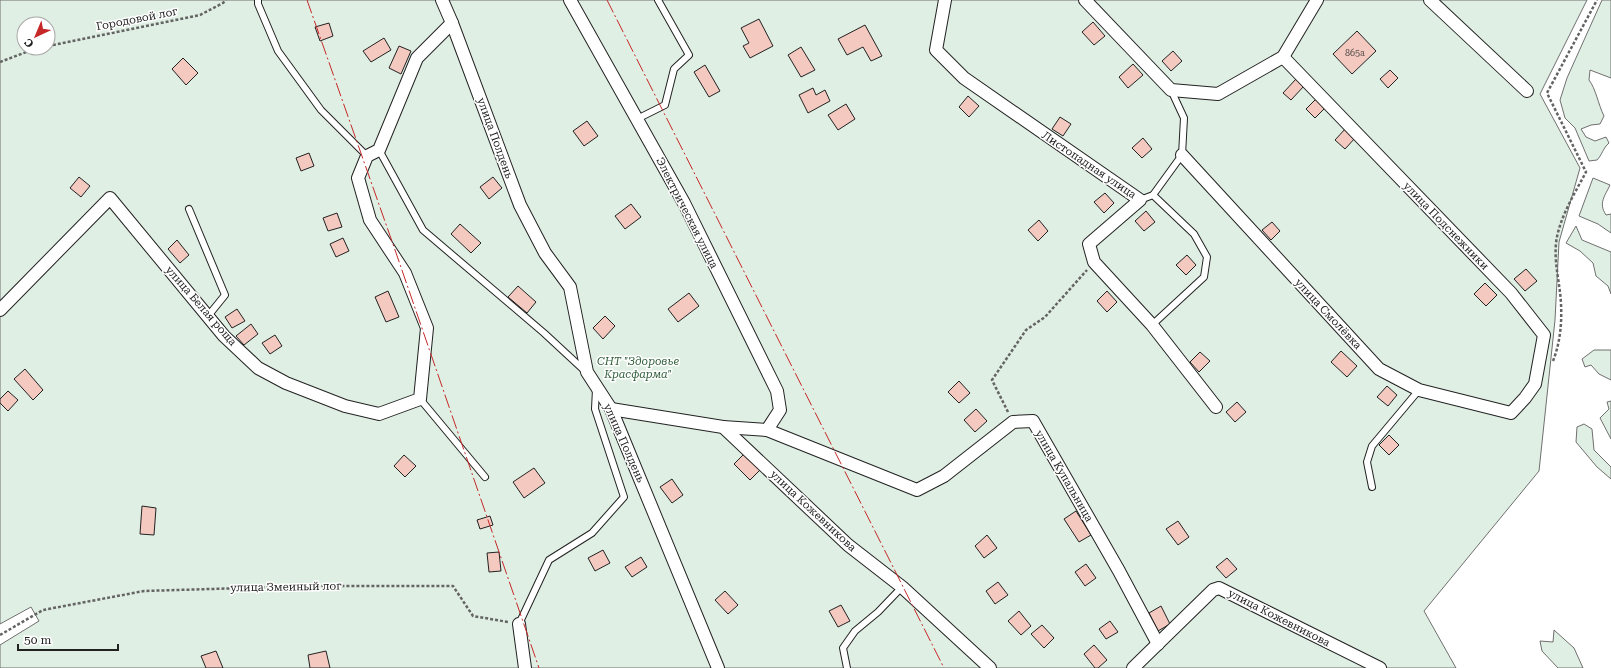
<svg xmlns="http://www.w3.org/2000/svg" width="1611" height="668" font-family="'Roboto Serif',serif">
  <rect width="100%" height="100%" fill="#fff"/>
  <g fill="#e0efe3" stroke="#6f6f6f" fill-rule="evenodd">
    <path d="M0,0H1587L1540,94L1580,168L1559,242L1555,320L1539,471L1424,611L1456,668H0V645L39,621L31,607L0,624ZM24,24H48V48H24Z"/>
    <path d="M1602,0H1611V78L1590,70L1589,80C1596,89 1598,104 1604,116L1600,124L1591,125L1581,129L1586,137L1595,141L1606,137L1609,143C1603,148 1602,155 1597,160L1589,161L1575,128L1565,118L1560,100L1567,78Z"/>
    <path d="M1593,178L1610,185C1605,196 1598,203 1606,215L1611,214V233L1598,224L1579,216Z"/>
    <path d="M1576,226L1582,240L1611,252V294L1608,286L1596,276L1593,263L1580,251L1566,243Z"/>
    <path d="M1594,350H1611V380L1599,374L1591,365L1585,367L1582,359Z"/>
    <path d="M1611,401V439L1600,418L1609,409L1607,402Z"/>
    <path d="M1584,424L1592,429L1594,450L1611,467V479L1597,467L1576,442L1577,427Z"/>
    <path d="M1554,630L1574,648L1583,668H1558L1542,651L1540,641L1553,642Z"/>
  </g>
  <g fill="#f3c9c0" stroke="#222">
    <path d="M759,19L773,46L750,58L743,46L749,43L741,28Z"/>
    <path d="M1093,22L1105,36L1094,45L1082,32Z"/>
    <path d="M329,23L333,36L320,41L315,27Z"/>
    <path d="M865,25L882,56L871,61L863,47L847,55L838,39Z"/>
    <path d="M1357,31L1376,51L1352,74L1333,54Z"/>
    <path d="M384,38L391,50L371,62L363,51Z"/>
    <path d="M399,46L411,51L401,74L389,68Z"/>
    <path d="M801,47L815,70L801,77L788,55Z"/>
    <path d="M1173,51L1182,61L1171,71L1162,61Z"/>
    <path d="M183,58L198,73L186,85L172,69Z"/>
    <path d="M1133,64L1143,75L1128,88L1119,77Z"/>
    <path d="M705,65L720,91L709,97L694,72Z"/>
    <path d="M1390,70L1398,78L1388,88L1380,79Z"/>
    <path d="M1296,79L1304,86L1291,100L1283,93Z"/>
    <path d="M813,88L816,95L825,90L830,101L808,113L799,95Z"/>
    <path d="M968,96L979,106L969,117L959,107Z"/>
    <path d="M1316,99L1325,108L1315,118L1306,109Z"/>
    <path d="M846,104L855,119L838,130L828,115Z"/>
    <path d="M1060,117L1071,124L1063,136L1052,129Z"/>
    <path d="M587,121L598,136L584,146L573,131Z"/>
    <path d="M1346,128L1356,137L1345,149L1335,140Z"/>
    <path d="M1143,138L1152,149L1142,158L1132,148Z"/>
    <path d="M309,153L314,166L301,171L296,158Z"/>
    <path d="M79,177L90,186L81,197L70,188Z"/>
    <path d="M493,177L502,188L489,199L480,187Z"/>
    <path d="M1105,193L1114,203L1104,213L1094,202Z"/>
    <path d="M631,204L641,217L625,229L615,216Z"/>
    <path d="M1146,211L1155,222L1144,231L1135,221Z"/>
    <path d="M337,213L342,227L328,231L323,218Z"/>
    <path d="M1039,220L1048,231L1038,241L1028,230Z"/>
    <path d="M1272,222L1280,231L1271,240L1262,230Z"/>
    <path d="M460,224L481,243L471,253L451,234Z"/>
    <path d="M343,238L349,251L336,257L330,244Z"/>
    <path d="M177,240L189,255L180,263L168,249Z"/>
    <path d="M1187,255L1196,265L1186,275L1176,265Z"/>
    <path d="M1526,269L1537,281L1525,291L1514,279Z"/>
    <path d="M1485,283L1497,295L1486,306L1474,294Z"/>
    <path d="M518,286L536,302L527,313L508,297Z"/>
    <path d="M388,291L399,317L386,322L375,297Z"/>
    <path d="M1107,291L1117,302L1107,312L1097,301Z"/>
    <path d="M689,293L699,306L678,322L668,309Z"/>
    <path d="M237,309L245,321L232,328L225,317Z"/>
    <path d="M605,316L615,326L603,339L593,328Z"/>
    <path d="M251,324L258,334L244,345L236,336Z"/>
    <path d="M275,335L282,346L270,354L262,343Z"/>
    <path d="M1341,351L1357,366L1347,377L1331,362Z"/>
    <path d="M1200,352L1210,361L1199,372L1190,362Z"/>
    <path d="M25,369L43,390L33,400L14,379Z"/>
    <path d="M959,381L970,393L959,403L948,392Z"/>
    <path d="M1387,386L1397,395L1388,406L1377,397Z"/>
    <path d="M8,391L18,400L8,411L0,403V399Z"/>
    <path d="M1237,402L1246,412L1235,422L1226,412Z"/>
    <path d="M976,409L987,421L975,432L964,420Z"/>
    <path d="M1389,435L1399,445L1389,455L1379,445Z"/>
    <path d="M744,454L760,470L750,480L734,464Z"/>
    <path d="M404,455L416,466L405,477L394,466Z"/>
    <path d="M534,468L545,483L524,498L513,482Z"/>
    <path d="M672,479L683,495L672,503L660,487Z"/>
    <path d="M142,506L156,508L154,535L140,534Z"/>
    <path d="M1076,511L1091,535L1079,542L1064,519Z"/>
    <path d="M490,516L493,525L480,529L477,520Z"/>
    <path d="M1178,521L1189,537L1178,545L1166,529Z"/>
    <path d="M987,535L997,548L984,558L975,546Z"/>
    <path d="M603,550L610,563L595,571L588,558Z"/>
    <path d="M499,552L501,571L489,572L487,553Z"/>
    <path d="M641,557L647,567L632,577L625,567Z"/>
    <path d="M1227,558L1237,569L1226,578L1216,567Z"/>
    <path d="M1086,564L1096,578L1085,586L1075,572Z"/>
    <path d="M998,582L1008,595L995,604L986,591Z"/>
    <path d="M725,591L738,605L728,614L715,600Z"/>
    <path d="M841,605L850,621L838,627L829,611Z"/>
    <path d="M1161,606L1170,624L1158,631L1149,613Z"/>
    <path d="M1019,611L1031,626L1021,635L1008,621Z"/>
    <path d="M1110,621L1118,632L1106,639L1099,629Z"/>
    <path d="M1042,625L1054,638L1044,648L1031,634Z"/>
    <path d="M1094,645L1107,660L1098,668H1095L1084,654Z"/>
    <path d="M216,651L223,668H206L201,656Z"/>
    <path d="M326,651L330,668H310L308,655Z"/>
  </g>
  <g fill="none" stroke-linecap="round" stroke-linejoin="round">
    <g stroke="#222" stroke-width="8">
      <g id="lane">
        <path d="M258,0V4L278,51L321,110L367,156"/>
        <path d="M637,119L665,105L674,69L689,55L658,0"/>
        <path d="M379,150L423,230L544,333L585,371"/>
        <path d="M1140,200L1153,195L1182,155L1184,118L1171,90"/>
        <path d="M189,209L225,295L208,316"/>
        <path d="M1152,325L1204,277L1207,257L1194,234L1153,195"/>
        <path d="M420,399L485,477"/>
        <path d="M1372,487L1367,462L1372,446L1419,390"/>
        <path d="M519,624L549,560L592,533L624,497L595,409L596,389"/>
        <path d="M847,668L843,648L855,631L878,612L902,587"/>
      </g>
    </g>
    <g stroke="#222" stroke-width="14">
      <g id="street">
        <path d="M442,0L452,23L520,205L545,253L570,287L587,372L611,409L718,668"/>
        <path d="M570,0L684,203L777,391L780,410L767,430"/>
        <path d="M945,0L936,50L964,78L1140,200L1089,244L1094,262L1152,325L1216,407"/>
        <path d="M1085,0L1171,90L1218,94L1283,57L1317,0"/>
        <path d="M1430,0L1527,91"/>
        <path d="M1182,155L1379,369L1419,390L1511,413L1525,398L1535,384L1544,335L1511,293L1283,57"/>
        <path d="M0,310L110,198L224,336L258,368L286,383L345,406L379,414L420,399L427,328L405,273L370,220L358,178L367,156L379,150L417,58L452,23"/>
        <path d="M611,409L723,427L848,545L902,587L990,668"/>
        <path d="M723,427L767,430L917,490L944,476L1013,422L1033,421L1119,571L1158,644"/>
        <path d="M519,624L525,668"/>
        <path d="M1133,668L1213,590L1219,588L1380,668"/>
      </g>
    </g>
    <g stroke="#646464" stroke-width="2.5" stroke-dasharray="3 2" stroke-linecap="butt">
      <path d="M48,46L200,15L223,3L226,0"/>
      <path d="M0,62L37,48"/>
      <path d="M1553,361C1560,343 1562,324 1561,304C1560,283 1554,264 1556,243C1559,218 1575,193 1586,172L1547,93L1597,0"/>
      <path d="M1008,412L992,380L1026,330L1045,317L1087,270"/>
      <path d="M0,635L43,610L144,591L310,586H453L473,616L508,622"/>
    </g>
    <use href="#lane" stroke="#fff" stroke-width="6"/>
    <use href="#street" stroke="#fff" stroke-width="12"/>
    <g stroke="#c62828" stroke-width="1" stroke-dasharray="14 3 2 3" stroke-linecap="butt">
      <path d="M307,0L394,247L539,668"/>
      <path d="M607,0L944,668"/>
    </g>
  </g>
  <g text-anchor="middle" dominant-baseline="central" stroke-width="3" stroke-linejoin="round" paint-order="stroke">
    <g font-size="9" fill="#564c4a">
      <text x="1355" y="53">865а</text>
    </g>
    <g font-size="11" fill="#222" stroke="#fff">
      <text transform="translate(137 19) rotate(-11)">Городовой лог</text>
      <text transform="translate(495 138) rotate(70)">улица Полдень</text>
      <text transform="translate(1089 165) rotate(34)">Листопадная улица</text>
      <text transform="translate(687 213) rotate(63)">Электрическая улица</text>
      <text transform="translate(1446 226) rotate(46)">улица Подснежники</text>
      <text transform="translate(201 306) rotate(49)">улица Белая роща</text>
      <text transform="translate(1328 314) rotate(47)">улица Смолёвка</text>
      <text transform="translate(624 443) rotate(66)">улица Полдень</text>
      <text transform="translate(1064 476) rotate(60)">улица Купальница</text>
      <text transform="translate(813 511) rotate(43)">улица Кожевникова</text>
      <text transform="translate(286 587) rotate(-1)">улица Змеиный лог</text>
      <text transform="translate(1279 618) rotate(27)">улица Кожевникова</text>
    </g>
    <g font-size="11" font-style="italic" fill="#2f5e38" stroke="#fff">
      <text x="638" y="361">СНТ "Здоровье<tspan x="638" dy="13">Красфарма"</tspan></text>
    </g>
  </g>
  <g transform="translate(36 36) rotate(224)"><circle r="19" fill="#ffffff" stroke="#a7a7a7"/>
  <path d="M0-3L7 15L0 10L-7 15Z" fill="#c62828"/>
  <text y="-6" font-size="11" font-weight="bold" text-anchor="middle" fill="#222222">С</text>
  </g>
  <path d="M18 644v6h100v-6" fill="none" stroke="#222222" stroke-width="2"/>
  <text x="24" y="644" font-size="12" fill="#222222" stroke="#ffffff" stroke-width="3" paint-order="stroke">50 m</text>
</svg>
